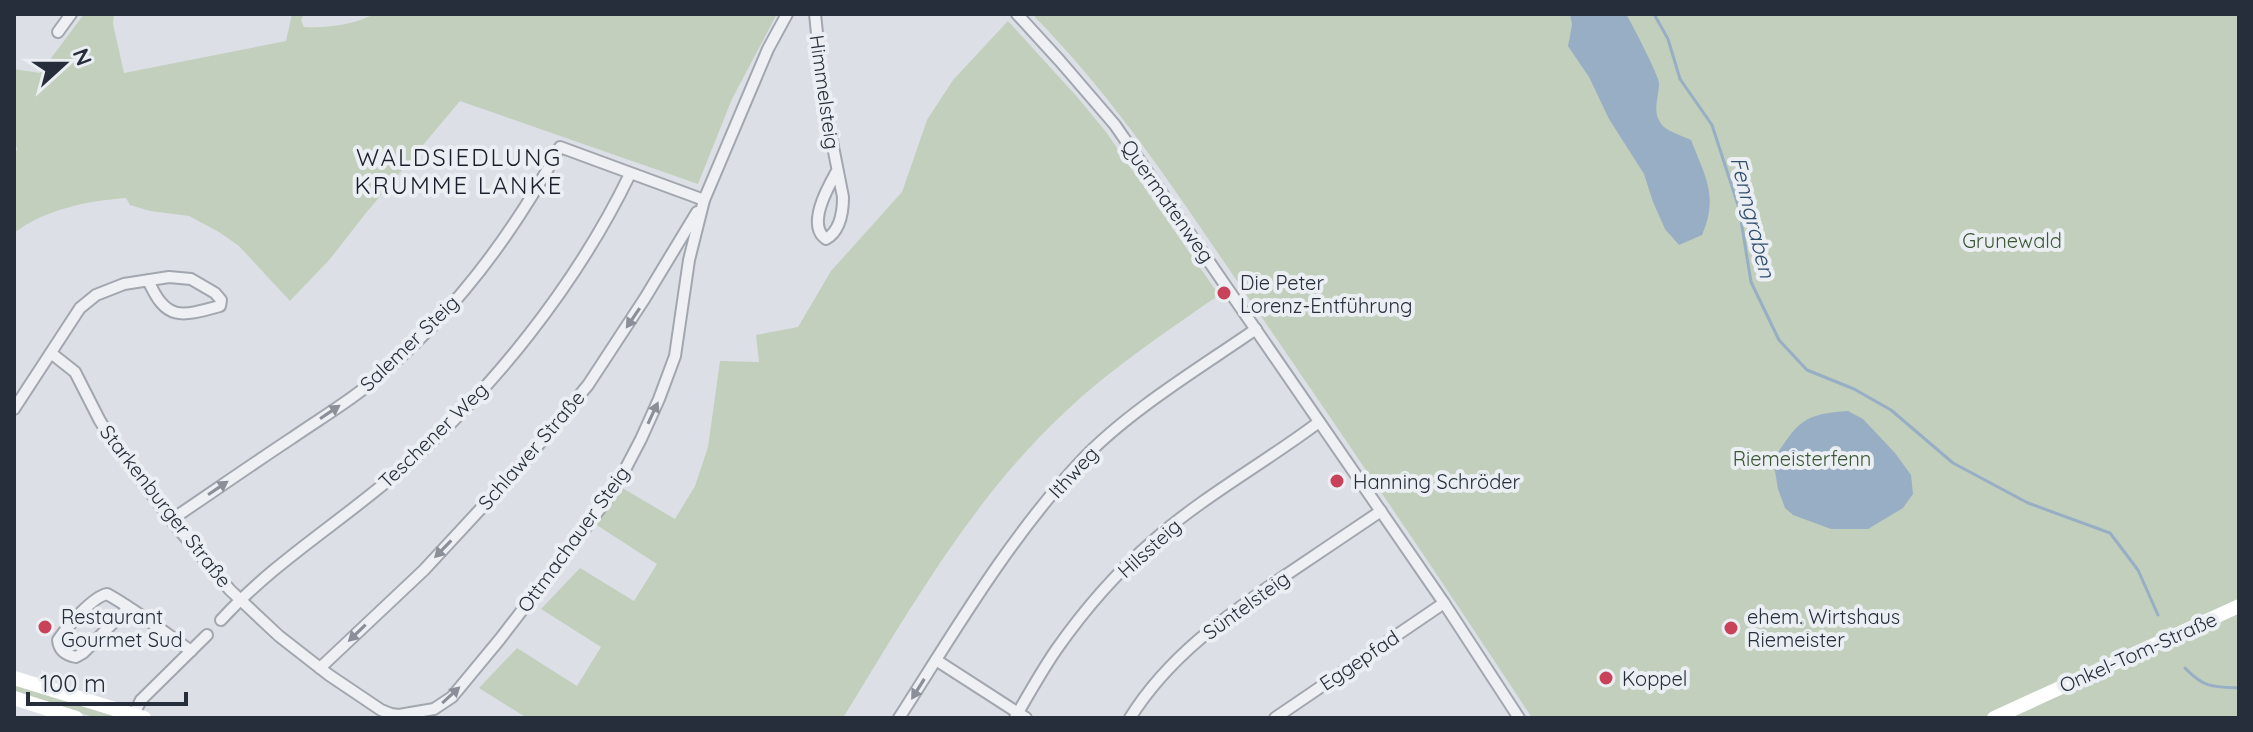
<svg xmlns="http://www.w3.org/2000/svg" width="2253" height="732" font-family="Quicksand,sans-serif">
  <rect width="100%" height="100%" fill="#dce0e6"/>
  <g fill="#c2cfbd">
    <path d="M84,14H114L113,24L124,73L286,41L292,14H304L301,20L304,27C330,28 351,25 375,14H777L732,99L698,184L460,101L366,213L330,259L290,301L239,246L219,232L189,216L150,211L130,205L126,198C87,201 46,209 14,233V153L17,150L14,134V69L40,73Z"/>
    <path d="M1032,14H2239V718H1532C1445,585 1355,454 1265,322C1192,216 1123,106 1032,14Z"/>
    <path d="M1008,21L1079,99L1106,132L1219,295C1166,332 1111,368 1064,413C971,500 909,611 843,718H527L479,688L517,648L577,686L601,647L541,609L580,568L634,601L657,564L595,524L619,486L675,519L695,486L708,447L720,361L759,362L756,335L798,327L831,271L902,192L927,120L953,80Z"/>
    <path d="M14,684L112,714L111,718H96L14,691Z"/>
  </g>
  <g fill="#98aec5">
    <path d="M1570,14H1626C1632,24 1658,74 1659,83C1659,98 1651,113 1663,126C1669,132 1683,136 1691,140C1705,176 1719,197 1702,235L1679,245L1665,229L1653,202L1644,174L1609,119L1589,77L1568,46L1572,25Z"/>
    <path d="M1848,411L1863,419L1895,453L1911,475L1913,494L1903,508L1868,529H1831L1793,515L1785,508L1778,489L1773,460C1798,423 1801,414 1848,411Z"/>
  </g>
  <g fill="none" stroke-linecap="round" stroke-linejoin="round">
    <g stroke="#98aec5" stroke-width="3">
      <path d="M1654,14L1668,39L1680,79L1712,125L1739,208L1751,282L1779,340L1807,370L1854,389L1891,410L1953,463L2028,503L2110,533L2138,570L2158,615"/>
      <path d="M2185,668C2204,688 2213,687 2239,688"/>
    </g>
    <g stroke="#a2a7af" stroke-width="14">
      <g id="street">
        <path d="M815,14L824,101L843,197C843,212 840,231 826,239C806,225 828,187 837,171"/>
        <path d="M1017,14L1060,61L1115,125L1444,603L1519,718"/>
        <path d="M58,32L71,14"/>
        <path d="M51,353L75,372L100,421L116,446L171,520L230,590L279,636L329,675L381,710L391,714L399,715L434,709L452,697L500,639L594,517L618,483L641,439L659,399L675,356L689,260L704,200L768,49L787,14"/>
        <path d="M14,409L80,308L96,295L124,284L169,277L191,279L215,293L221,300L220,306C180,317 166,321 148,280"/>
        <path d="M171,520C211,493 251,465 292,438C315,422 340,407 362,390C446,324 510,240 560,147L704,200"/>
        <path d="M128,608L83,653L76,657C66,655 59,651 58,640C67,627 92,597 107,594C136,610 164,632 191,651"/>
        <path d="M221,620C273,563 339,523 397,473C490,394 577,284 630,174"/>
        <path d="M936,660L1026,718"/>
        <path d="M320,668L424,570L525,461L588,385L645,298L697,212"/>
        <path d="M132,718L141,700L207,635"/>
        <path d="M899,718C956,629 1009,538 1081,461C1128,411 1200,368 1256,329"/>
        <path d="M1015,718C1028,695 1041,672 1056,650C1084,610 1117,572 1154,540C1204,496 1266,462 1319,422"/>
        <path d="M1130,718C1168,657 1225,617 1283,577C1316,555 1348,533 1381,511"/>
        <path d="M1275,718L1444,603"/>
      </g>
    </g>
    <use href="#street" stroke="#eef0f4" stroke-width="10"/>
    <g stroke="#fff" stroke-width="14">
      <path d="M14,678L144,718"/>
      <path d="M14,698L76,718"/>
      <path d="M1994,718L2239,606"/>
    </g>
  </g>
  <defs><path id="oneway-solid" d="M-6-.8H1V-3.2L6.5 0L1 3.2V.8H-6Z" transform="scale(2)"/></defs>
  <g fill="#8a8f98">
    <use href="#oneway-solid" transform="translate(633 318) rotate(124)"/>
    <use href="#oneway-solid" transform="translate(330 412) rotate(-34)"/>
    <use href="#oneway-solid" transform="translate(653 413) rotate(-65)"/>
    <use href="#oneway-solid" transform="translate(218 488) rotate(-34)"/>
    <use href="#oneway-solid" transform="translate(443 549) rotate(134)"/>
    <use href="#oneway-solid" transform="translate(357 633) rotate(136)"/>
    <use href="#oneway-solid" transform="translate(918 689) rotate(122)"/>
    <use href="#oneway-solid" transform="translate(451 695) rotate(-43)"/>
  </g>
  <g fill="#c8435a" stroke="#ebeff3" stroke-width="3">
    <circle cx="1224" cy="293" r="8"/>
    <circle cx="1337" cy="481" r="8"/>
    <circle cx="45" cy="627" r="8"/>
    <circle cx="1731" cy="628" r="8"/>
    <circle cx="1606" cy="678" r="8"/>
  </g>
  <g text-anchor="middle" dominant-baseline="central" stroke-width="8" stroke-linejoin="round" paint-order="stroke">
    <g font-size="20" fill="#262e3b" stroke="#ebeff3">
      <text transform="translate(825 92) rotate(82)">Himmelsteig</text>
      <text transform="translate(1168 201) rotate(55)">Quermatenweg</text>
      <text transform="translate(409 343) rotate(-44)">Salemer Steig</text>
      <text transform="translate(433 435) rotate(-44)">Teschener Weg</text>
      <text transform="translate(531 450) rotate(-49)">Schlawer Straße</text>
      <text transform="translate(1073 472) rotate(-47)">Ithweg</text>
      <text transform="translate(166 506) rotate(52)">Starkenburger Straße</text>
      <text transform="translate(573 539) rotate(-54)">Ottmachauer Steig</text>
      <text transform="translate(1149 548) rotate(-42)">Hilssteig</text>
      <text transform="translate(1246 605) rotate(-36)">Süntelsteig</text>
      <text transform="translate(2138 652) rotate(-24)">Onkel-Tom-Straße</text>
      <text transform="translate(1359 660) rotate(-34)">Eggepfad</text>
    </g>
    <g font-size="20" fill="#3b5634" stroke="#ebeff3">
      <text x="2012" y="240">Grunewald</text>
      <text x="1802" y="458">Riemeisterfenn</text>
    </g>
    <g font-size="20" fill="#262e3b" stroke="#ebeff3" text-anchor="start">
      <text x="1240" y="282">Die Peter<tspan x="1240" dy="23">Lorenz-Entführung</tspan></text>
      <text x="1353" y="481">Hanning Schröder</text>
      <text x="61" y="616">Restaurant<tspan x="61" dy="23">Gourmet Sud</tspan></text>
      <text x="1747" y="616">ehem. Wirtshaus<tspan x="1747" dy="23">Riemeister</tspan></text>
      <text x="1622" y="678">Koppel</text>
    </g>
    <g font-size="22" font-style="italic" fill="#324e6d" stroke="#ebeff3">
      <text transform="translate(1753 217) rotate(76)">Fenngraben</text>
    </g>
    <g font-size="24" letter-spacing="2" fill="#191f2c" stroke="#ebeff3">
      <text x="459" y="157">WALDSIEDLUNG<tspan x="459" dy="28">KRUMME LANKE</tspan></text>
    </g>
  </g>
  <rect width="2253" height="732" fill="none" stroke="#262e3b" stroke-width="32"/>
  <g transform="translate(64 64) rotate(69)" stroke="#ebeff3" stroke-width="6" paint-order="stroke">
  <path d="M0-6L14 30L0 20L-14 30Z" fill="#262e3b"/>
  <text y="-12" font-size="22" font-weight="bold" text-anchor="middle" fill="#262e3b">N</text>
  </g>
  <path d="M28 692v12h158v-12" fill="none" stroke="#262e3b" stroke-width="4"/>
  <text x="40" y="692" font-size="24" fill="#262e3b" stroke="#ebeff3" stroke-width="6" paint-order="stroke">100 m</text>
</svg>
